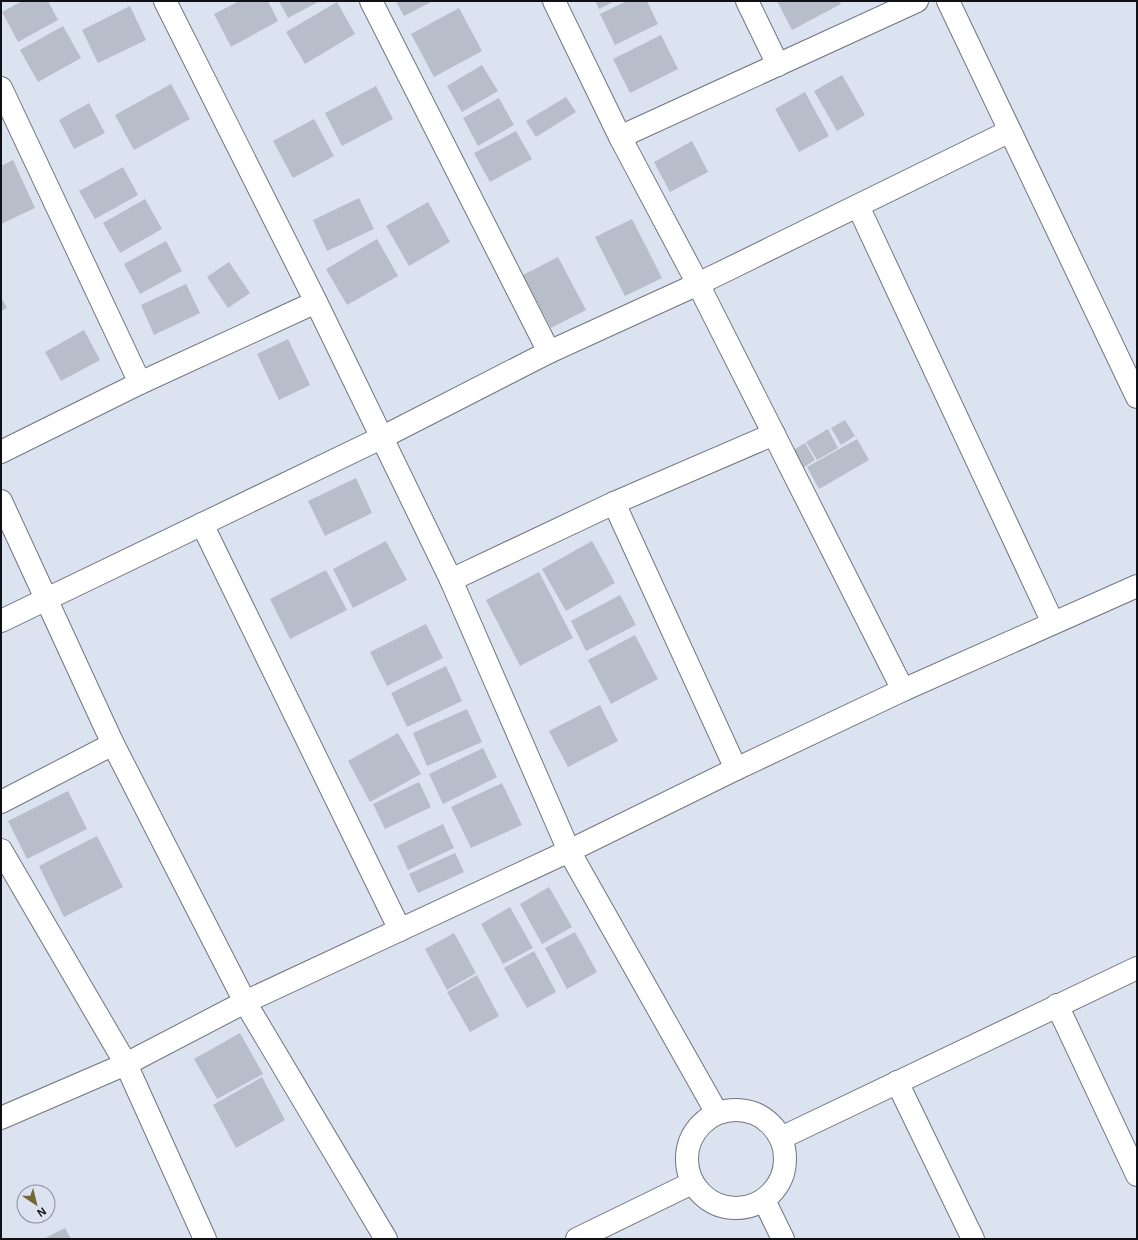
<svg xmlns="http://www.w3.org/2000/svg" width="1138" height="1240" font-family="Helvetica,sans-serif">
  <rect width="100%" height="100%" fill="#dce3f0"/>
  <g fill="#b7beca">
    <path d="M22,1H48L58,20L18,42L2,12Z"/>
    <path d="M239,1H268L278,21L231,47L214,14Z"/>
    <path d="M279,1H320L288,18Z"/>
    <path d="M396,1H433L404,16Z"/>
    <path d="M595,1H615L599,9Z"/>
    <path d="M627,1H647L658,24L615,45L600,14Z"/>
    <path d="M777,1H839L841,4L792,30Z"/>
    <path d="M337,2L355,34L305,64L286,32Z"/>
    <path d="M130,6L146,40L98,63L82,30Z"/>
    <path d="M459,8L482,51L434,77L411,34Z"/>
    <path d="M63,26L81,58L38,82L20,50Z"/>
    <path d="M661,35L678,69L630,93L613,59Z"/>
    <path d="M482,65L498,91L462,112L447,86Z"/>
    <path d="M842,75L865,115L837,131L814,91Z"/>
    <path d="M171,84L190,119L134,150L115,115Z"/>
    <path d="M376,86L393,119L342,146L325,113Z"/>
    <path d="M805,92L829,136L799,152L775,109Z"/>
    <path d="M566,97L576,112L536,137L526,121Z"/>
    <path d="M499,98L514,125L478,146L463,118Z"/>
    <path d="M89,103L105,133L74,149L59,120Z"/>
    <path d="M314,119L334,156L293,178L273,141Z"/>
    <path d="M516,131L532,159L490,182L474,153Z"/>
    <path d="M692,141L708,172L670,192L654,162Z"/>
    <path d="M13,160L35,208L1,224V166Z"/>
    <path d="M123,167L138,195L95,219L79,191Z"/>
    <path d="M359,198L374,229L327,251L313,220Z"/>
    <path d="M145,199L162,229L120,253L103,223Z"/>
    <path d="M428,202L450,242L409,266L386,226Z"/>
    <path d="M632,219L662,278L625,296L595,237Z"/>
    <path d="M377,239L398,276L347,305L326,269Z"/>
    <path d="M166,241L182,271L140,294L124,264Z"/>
    <path d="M558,257L586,310L551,328L523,275Z"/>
    <path d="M229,262L250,293L228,308L207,277Z"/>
    <path d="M186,284L200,313L154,335L141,305Z"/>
    <path d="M1,297L7,308L1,311Z"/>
    <path d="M84,330L100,360L61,381L45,352Z"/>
    <path d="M288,339L310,385L279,400L257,354Z"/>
    <path d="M845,420L855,436L841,445L831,428Z"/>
    <path d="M828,429L838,448L817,460L806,442Z"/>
    <path d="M857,439L869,460L819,489L807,467Z"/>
    <path d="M805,443L815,460L801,469L790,452Z"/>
    <path d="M356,478L372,513L325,536L308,501Z"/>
    <path d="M386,541L407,580L353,608L333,569Z"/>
    <path d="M592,541L615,583L566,611L542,569Z"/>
    <path d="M326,570L347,610L290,639L270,599Z"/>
    <path d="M539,572L573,638L520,666L486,600Z"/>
    <path d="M620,595L636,625L586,651L571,621Z"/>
    <path d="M426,624L443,658L387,686L370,652Z"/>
    <path d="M635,635L658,679L611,704L588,660Z"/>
    <path d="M446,666L462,701L407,727L391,693Z"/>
    <path d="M600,705L618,741L568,767L549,731Z"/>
    <path d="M467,709L482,742L427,766L413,733Z"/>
    <path d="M398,733L421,774L370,802L348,761Z"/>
    <path d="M483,748L497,777L443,804L429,774Z"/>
    <path d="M419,782L431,807L385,829L373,804Z"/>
    <path d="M502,783L522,825L471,848L451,807Z"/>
    <path d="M68,791L87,829L27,859L8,821Z"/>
    <path d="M443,824L454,848L408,870L397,846Z"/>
    <path d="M97,836L123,887L64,917L39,866Z"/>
    <path d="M455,853L464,872L418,893L409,874Z"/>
    <path d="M549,887L572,927L542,944L520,904Z"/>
    <path d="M510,907L533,948L503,964L481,924Z"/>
    <path d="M575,932L597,972L567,989L545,948Z"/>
    <path d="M454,933L476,973L447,990L425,949Z"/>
    <path d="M534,951L556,992L527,1008L504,968Z"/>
    <path d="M477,975L499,1016L470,1032L447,992Z"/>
    <path d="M240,1033L263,1074L217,1099L194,1059Z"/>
    <path d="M262,1077L285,1120L236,1148L213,1105Z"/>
    <path d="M65,1228L71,1239H43Z"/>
  </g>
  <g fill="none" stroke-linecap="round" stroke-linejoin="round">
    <g stroke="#6f7580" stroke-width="24">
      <g id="minor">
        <path d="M165,1L316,302L451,580L569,851L717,1113"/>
        <path d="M371,1L549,352"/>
        <path d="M554,1L620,137L698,284L903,690"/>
        <path d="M747,1L778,65"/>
        <path d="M948,1L1137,397"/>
        <path d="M1,88L140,383"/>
        <path d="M620,137L917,1"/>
        <path d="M858,206L1053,623"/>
        <path d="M1,452L140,383L316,302"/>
        <path d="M1,501L113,744L245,1002L386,1239"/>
        <path d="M614,503L736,769"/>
        <path d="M202,524L400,930"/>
        <path d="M451,580L614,503L774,434"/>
        <path d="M1,621L383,437L549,352L698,284L1010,131"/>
        <path d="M1,802L113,744"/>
        <path d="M1,850L126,1064L205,1239"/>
        <path d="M1057,1005L1137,1175"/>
        <path d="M897,1082L973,1239"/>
        <circle cx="736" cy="1159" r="49"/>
        <path d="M1,1118L126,1064L245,1002L569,851L736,769L903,690L1137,586"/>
        <path d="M781,1138L1137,968"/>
        <path d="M764,1200L783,1239"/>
        <path d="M577,1239L692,1183"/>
      </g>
    </g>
    <use href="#minor" stroke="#fff" stroke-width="22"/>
  </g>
  <rect width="1138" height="1240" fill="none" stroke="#0f1116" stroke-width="4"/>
  <g transform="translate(36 1204) rotate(145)"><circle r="19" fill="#dce3f0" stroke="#8a8f99"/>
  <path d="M0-3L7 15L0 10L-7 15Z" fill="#766835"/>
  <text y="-6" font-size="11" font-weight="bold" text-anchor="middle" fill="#0f1116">N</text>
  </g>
</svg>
